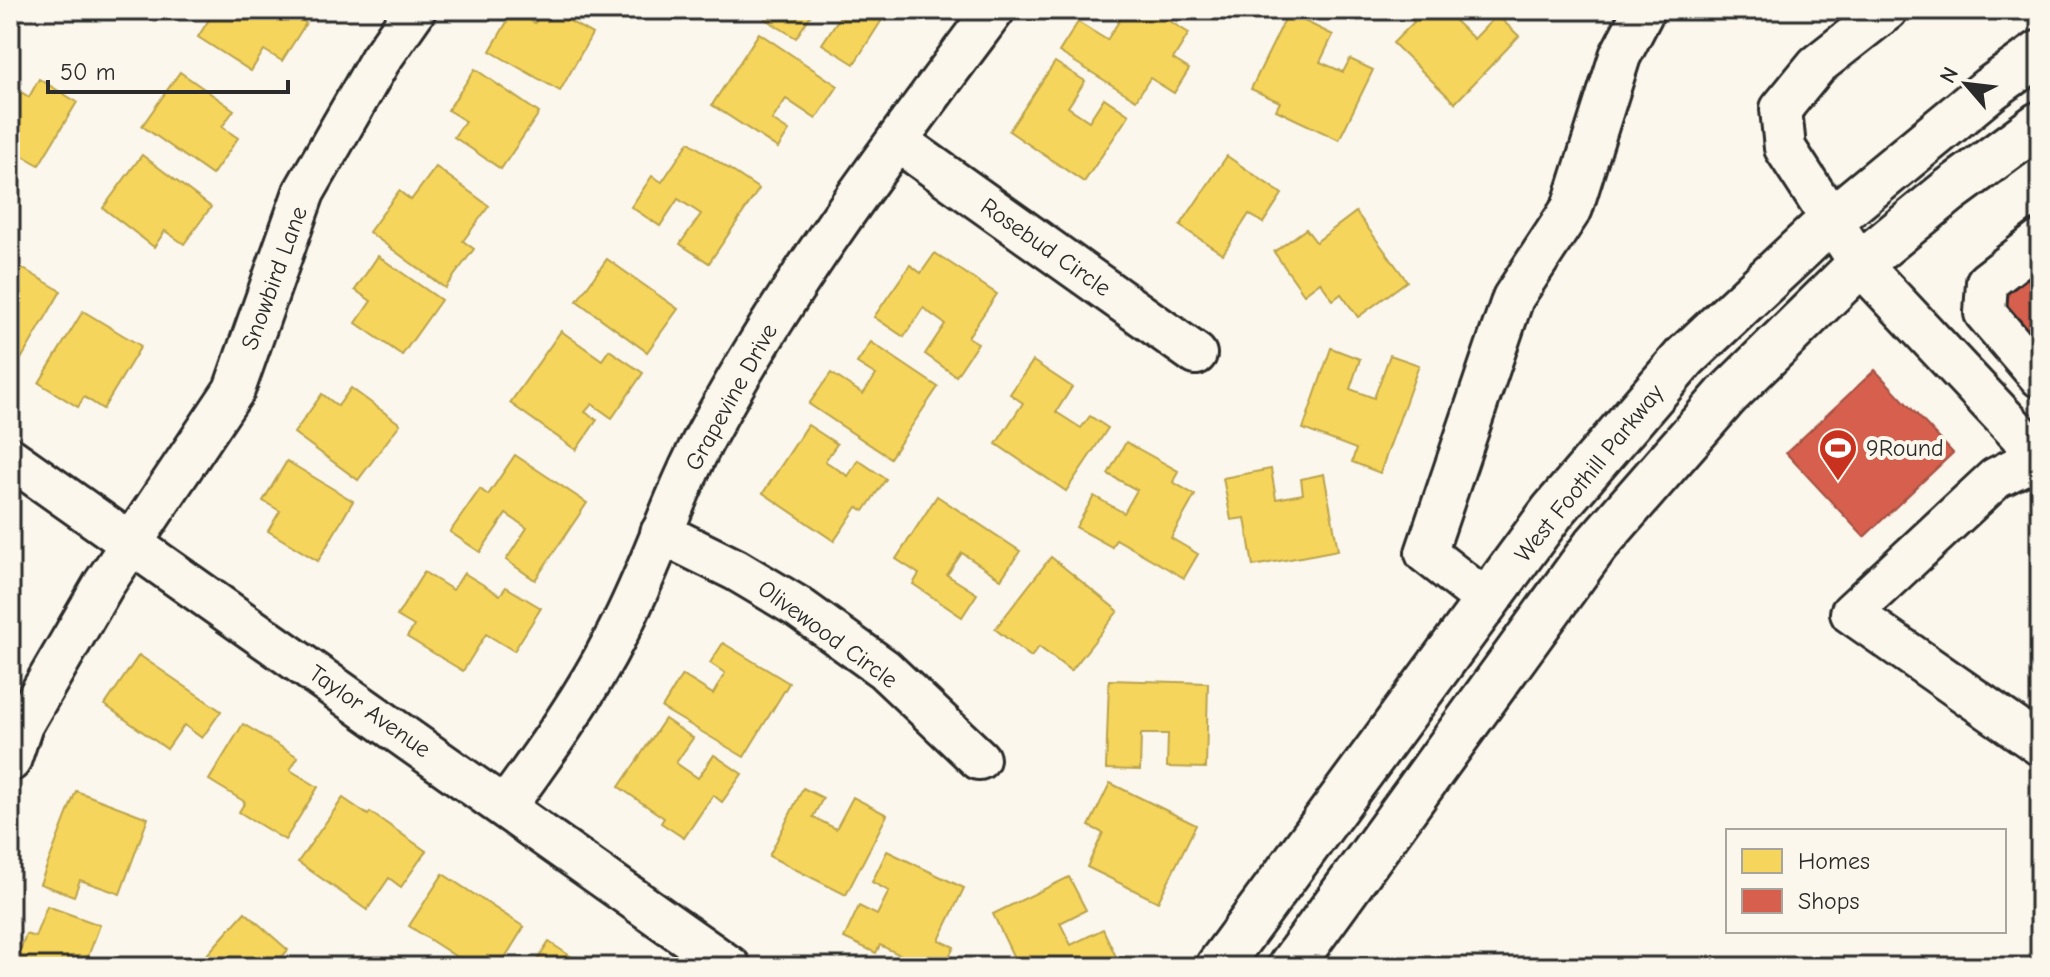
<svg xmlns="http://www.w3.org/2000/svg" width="2050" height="977" font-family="'Comic Neue',sans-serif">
  <rect width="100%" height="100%" fill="#fbf7ec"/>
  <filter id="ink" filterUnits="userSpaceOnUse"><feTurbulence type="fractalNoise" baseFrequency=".0125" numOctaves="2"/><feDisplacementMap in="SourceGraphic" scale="16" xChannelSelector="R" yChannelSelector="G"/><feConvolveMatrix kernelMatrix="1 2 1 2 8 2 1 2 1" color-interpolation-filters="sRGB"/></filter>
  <g filter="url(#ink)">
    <g fill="#f6d55c" stroke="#b9a24d" stroke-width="2">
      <path d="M215,10H285L306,23L282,61L264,50L251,71L198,37Z"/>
      <path d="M514,10L535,23L543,10H550L592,34L560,91L490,51Z"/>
      <path d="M771,10H814L796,38L765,19Z"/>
      <path d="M833,10L887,12L854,64L822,44L841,15Z"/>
      <path d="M1108,10H1151L1189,33L1173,59L1189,69L1174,93L1150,78L1136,100L1059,52L1078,22L1107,40L1121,18Z"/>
      <path d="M1408,10H1444L1474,39L1497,15L1519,36L1455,103L1393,43L1414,22L1405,13Z"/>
      <path d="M1288,13L1333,35L1320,62L1343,72L1350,59L1373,70L1339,140L1276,110L1280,102L1251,89Z"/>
      <path d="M759,33L838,86L816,119L786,99L772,120L789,131L778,148L712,105Z"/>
      <path d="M1055,62L1085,81L1068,107L1089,121L1104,98L1129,115L1084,182L1009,131Z"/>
      <path d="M475,69L539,113L501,169L454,137L465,121L448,110Z"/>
      <path d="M180,72L234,110L222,127L238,138L212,175L142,126Z"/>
      <path d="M39,79L77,102L39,165L23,156L16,169L10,166V85L29,97Z"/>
      <path d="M689,142L759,189L709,263L680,244L701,214L678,199L660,226L631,207L652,176L662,182Z"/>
      <path d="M142,155L211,207L184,244L165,231L154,247L103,208Z"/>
      <path d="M1227,156L1282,194L1263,223L1249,214L1223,254L1180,226Z"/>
      <path d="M436,167L489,206L463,241L474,249L445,288L369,232L399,191L411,200Z"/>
      <path d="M1356,212L1407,281L1358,317L1341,294L1333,300L1320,282L1304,294L1274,252L1306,229L1316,242Z"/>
      <path d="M935,253L997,294L968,337L978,343L956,376L925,354L945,324L923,308L904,337L874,317L910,265L921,273Z"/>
      <path d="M378,256L441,300L402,355L356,323L371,301L355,290Z"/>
      <path d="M607,259L678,309L647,352L577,301Z"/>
      <path d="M10,261L61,291L17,366L10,362Z"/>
      <path d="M83,311L141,346L103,409L84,397L78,407L39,383Z"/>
      <path d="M561,331L602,360L609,350L643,373L612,418L592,404L585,412L597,420L576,450L510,403Z"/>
      <path d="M871,342L938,387L890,458L809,404L831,373L863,394L876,375L857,363Z"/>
      <path d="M1331,348L1360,359L1350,389L1374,398L1390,355L1419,365L1380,473L1352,462L1356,449L1303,429Z"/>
      <path d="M1033,361L1072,387L1056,412L1081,428L1090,416L1108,428L1066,491L996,444L1023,403L1010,394Z"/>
      <path d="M351,388L400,424L358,480L294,433L322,394L338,406Z"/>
      <path d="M808,425L837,444L825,461L848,476L858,460L886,479L864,511L857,507L834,541L763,493Z"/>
      <path d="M1126,442L1178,471L1173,482L1195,495L1171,538L1198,554L1184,578L1116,539L1112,547L1076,527L1094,496L1124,513L1137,490L1108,474Z"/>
      <path d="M515,455L587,503L535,580L506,560L527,528L506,514L480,552L450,532L480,489L488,495Z"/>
      <path d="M287,461L353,501L318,561L268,531L280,511L263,501Z"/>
      <path d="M1271,469L1276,499L1303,494L1301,479L1324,474L1338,550L1253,566L1245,518L1231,520L1223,478Z"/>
      <path d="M937,496L1020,551L1001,579L962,553L947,575L977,594L962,617L913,584L919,574L896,559Z"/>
      <path d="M1051,557L1118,611L1071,671L1039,647L1031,657L995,629Z"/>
      <path d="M424,572L453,590L464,573L500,595L506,587L541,608L514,651L486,634L463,671L407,637L414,626L397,616Z"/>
      <path d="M723,643L789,683L744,757L662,708L682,675L713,694L725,673L710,663Z"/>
      <path d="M139,655L221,711L202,738L184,725L167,749L105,705Z"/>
      <path d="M1109,680L1208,683L1206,768L1167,767L1168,734H1141L1140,770L1106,769Z"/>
      <path d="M665,719L693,738L676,763L698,778L714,755L742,774L722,802L713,795L684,838L661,823L664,818L619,787Z"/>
      <path d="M243,724L298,757L290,770L318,787L285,840L239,812L245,802L209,780Z"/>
      <path d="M1110,783L1196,825L1158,902L1087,867L1103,833L1089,826Z"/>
      <path d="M803,788L823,798L813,817L836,829L853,797L887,815L846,895L769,856Z"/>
      <path d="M76,791L148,818L120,894L80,880L74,896L40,884Z"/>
      <path d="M343,798L368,815L370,812L426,851L401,887L389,878L367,910L298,862Z"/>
      <path d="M887,851L964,888L939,940L954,947L944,967H925L880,945L876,953L844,938L859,906L877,915L889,891L872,882Z"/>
      <path d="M443,874L524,927L499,967H472L409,926Z"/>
      <path d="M1069,877L1086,910L1060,923L1071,945L1103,929L1118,961L1105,967H1005L1016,962L993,914Z"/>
      <path d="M47,906L100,925L84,967H14L26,934L35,937Z"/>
      <path d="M245,912L288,950L273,967H196Z"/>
      <path d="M549,942L587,967H533Z"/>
    </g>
    <g fill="#d6604d" stroke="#a35043" stroke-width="2">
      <path d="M2040,260V362L1991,300Z"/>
      <path d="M1875,370L1953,453L1864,537L1786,453Z"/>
    </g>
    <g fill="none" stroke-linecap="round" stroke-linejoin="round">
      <g stroke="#2b2b2b" stroke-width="46">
        <g id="minor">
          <path d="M1887,10L1817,65L1781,109L1785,148L1860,264L2040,456"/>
          <path d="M897,141L1196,354"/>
          <path d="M2040,241L1987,282L1985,313L2040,377"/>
          <path d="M2040,456L1996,478L1851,613L2040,745"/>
          <path d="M10,458L730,967"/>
          <path d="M661,533L736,570L798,607L884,669L979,759"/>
          <path d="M1487,601L1426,553L1513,298L1572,208L1620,56L1644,10"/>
          <path d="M10,761L22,725L104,584L234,390L304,192L380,60L415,10"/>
          <path d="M506,806C546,751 586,695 617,634C652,568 673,495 709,430C789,281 893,145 994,10"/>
        </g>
      </g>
      <g stroke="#2b2b2b" stroke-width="50">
        <g id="major">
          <path d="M1218,967L1553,511L1685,357L1830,221L1990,89L2040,53"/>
          <path d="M1290,967L1595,546L1726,396L1860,264L1949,191L2040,124"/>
        </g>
      </g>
      <use href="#minor" stroke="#fbf7ec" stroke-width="40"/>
      <use href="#major" stroke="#fbf7ec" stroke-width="44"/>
    </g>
  </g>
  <defs>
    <g id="stadium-pin" transform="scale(2)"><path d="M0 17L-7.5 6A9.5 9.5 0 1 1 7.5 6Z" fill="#c8321e" stroke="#fbf7ec"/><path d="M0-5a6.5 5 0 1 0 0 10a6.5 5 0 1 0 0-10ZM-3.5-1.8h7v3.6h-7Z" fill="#fff"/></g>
  </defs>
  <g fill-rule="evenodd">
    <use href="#stadium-pin" x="1838" y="448"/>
  </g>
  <g text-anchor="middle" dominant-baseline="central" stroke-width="8" stroke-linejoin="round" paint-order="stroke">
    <g font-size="24" fill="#2b2b2b" stroke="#fbf7ec">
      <text transform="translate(1046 247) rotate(35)">Rosebud Circle</text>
      <text transform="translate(274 278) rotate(-70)">Snowbird Lane</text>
      <text transform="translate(731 397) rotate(-61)">Grapevine Drive</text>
      <text transform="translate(1589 473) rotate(-51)">West Foothill Parkway</text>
      <text transform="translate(828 634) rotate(36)">Olivewood Circle</text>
      <text transform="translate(370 711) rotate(35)">Taylor Avenue</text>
    </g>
    <g font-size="24" fill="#2b2b2b" stroke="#fbf7ec" text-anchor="start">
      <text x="1866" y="448">9Round</text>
    </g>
  </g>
  <rect width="2050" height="977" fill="none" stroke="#fbf7ec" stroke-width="40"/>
  <rect x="20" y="20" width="2010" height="937" fill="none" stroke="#2b2b2b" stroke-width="3" filter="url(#ink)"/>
  <rect x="1726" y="829" width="280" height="104" fill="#fbf7ec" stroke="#a8a59f" stroke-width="2"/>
  <rect x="1742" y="849" width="40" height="24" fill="#f6d55c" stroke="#a8a59f" stroke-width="2"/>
  <text x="1798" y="869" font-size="24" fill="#2b2b2b">Homes</text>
  <rect x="1742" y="889" width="40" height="24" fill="#d6604d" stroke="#a8a59f" stroke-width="2"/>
  <text x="1798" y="909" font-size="24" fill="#2b2b2b">Shops</text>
  <g transform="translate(1966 84) rotate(298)" stroke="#fbf7ec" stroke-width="6" paint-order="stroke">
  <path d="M0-6L14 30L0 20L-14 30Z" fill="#2b2b2b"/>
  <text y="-12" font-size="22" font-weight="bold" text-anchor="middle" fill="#2b2b2b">N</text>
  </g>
  <path d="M48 80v12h240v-12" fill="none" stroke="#2b2b2b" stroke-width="4"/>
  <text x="60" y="80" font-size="24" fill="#2b2b2b" stroke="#fbf7ec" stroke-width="6" paint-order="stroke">50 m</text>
</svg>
